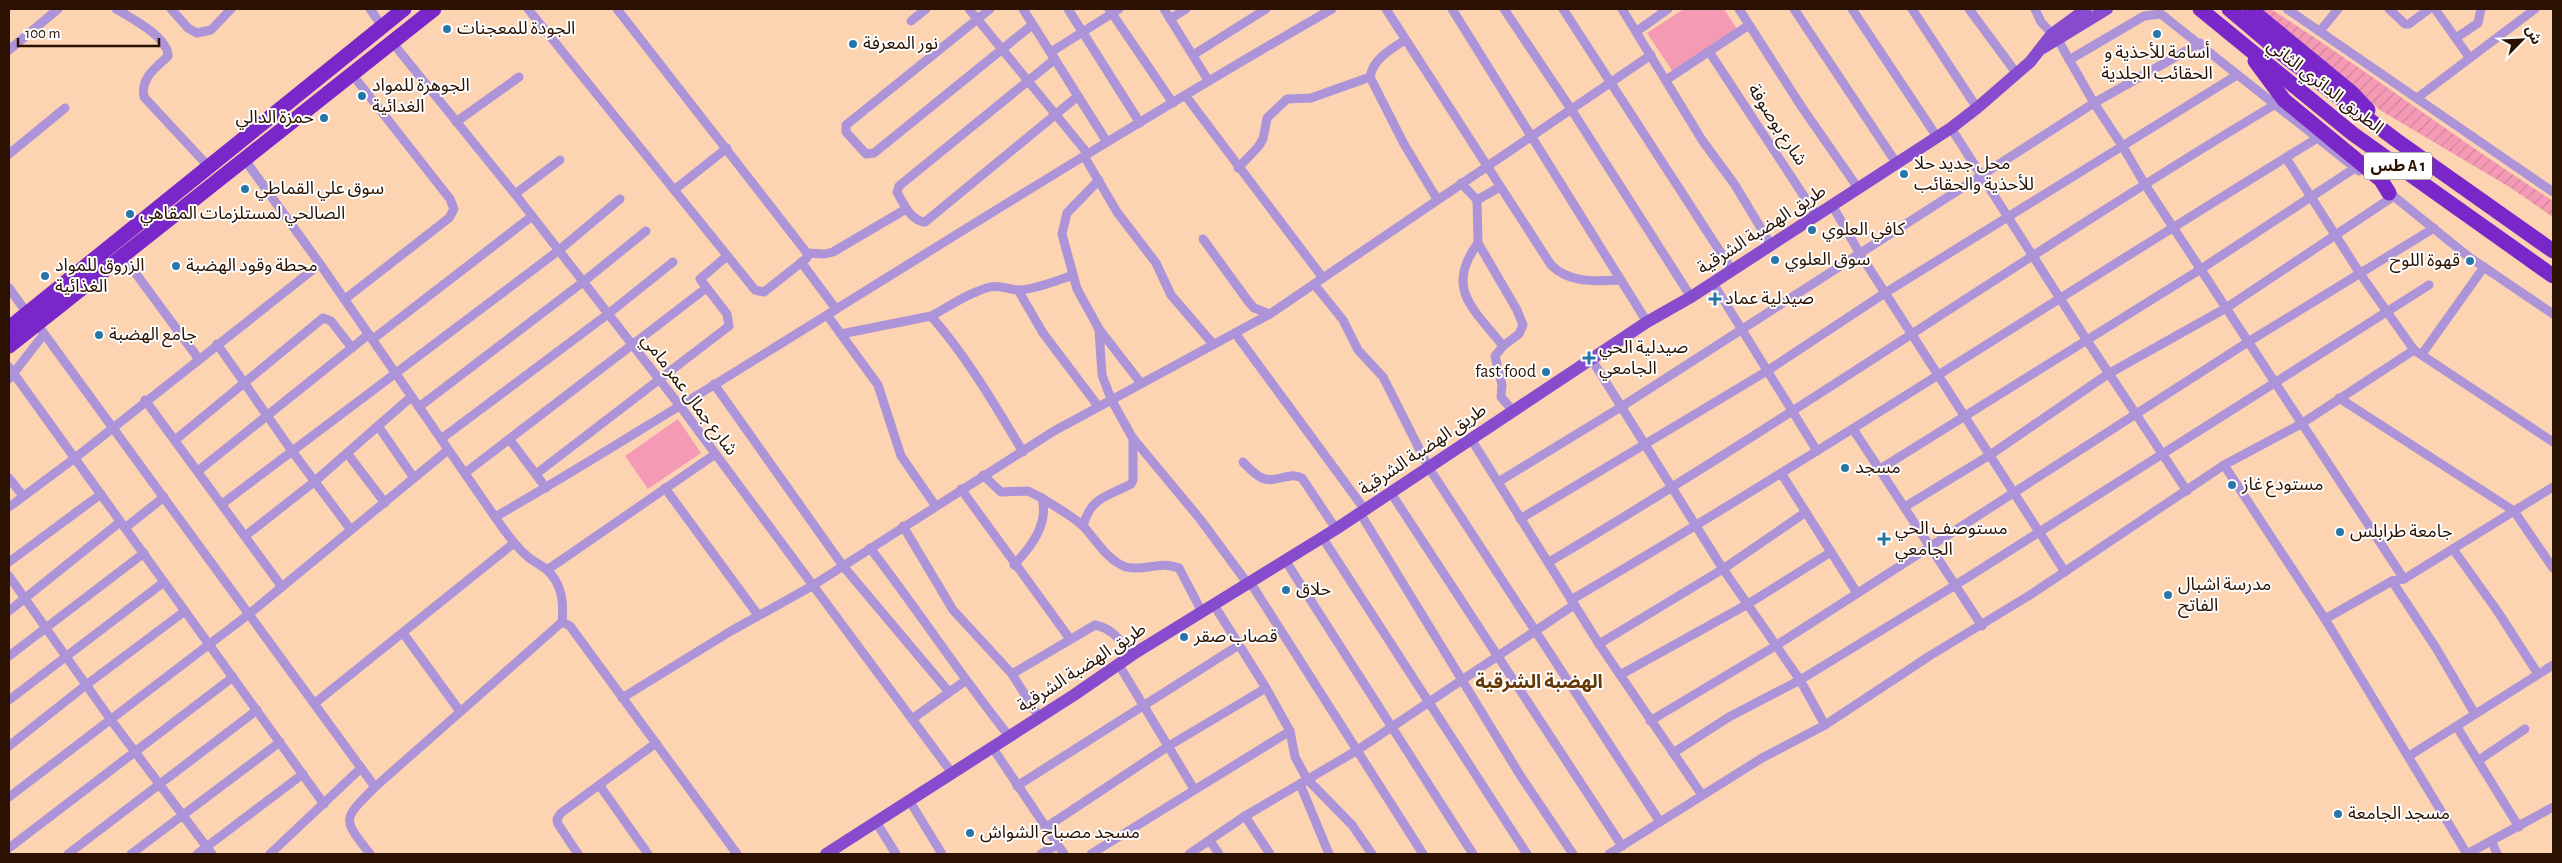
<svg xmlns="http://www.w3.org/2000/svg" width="2562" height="863" font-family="'Alegreya Sans','Noto Sans Arabic',sans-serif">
  <defs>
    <pattern id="garden-furrows" width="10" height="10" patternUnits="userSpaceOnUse" patternTransform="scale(1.25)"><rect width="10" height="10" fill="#f49ab4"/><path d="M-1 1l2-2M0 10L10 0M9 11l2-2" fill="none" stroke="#d18499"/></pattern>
  </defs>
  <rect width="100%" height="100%" fill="#fdd4b2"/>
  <path fill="url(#garden-furrows)" d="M2260,9H2271C2366,70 2457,139 2553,201V217L2511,188L2380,110Z"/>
  <g fill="#f49ab4">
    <path d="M1684,9H1724L1737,29L1673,72L1647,33Z"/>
    <path d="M678,419L701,453L648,489L625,456Z"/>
  </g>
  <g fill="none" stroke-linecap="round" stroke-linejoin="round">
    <g stroke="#ad93d8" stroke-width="9">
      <path d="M116,9C131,18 168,37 168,56C156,68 140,78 144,97L208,166"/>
      <path d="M171,9L188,28L197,33L211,30L231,9"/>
      <path d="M370,9L382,26"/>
      <path d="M528,9L755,290L764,292L807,258V253L617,9"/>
      <path d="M969,9L1088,154"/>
      <path d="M990,9L846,125V132L866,154L874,153L1032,25"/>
      <path d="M1023,9L1107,142"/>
      <path d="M1068,9L1140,123"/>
      <path d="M1109,9L1173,103"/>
      <path d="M1164,9L1208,80"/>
      <path d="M1386,9L1551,265C1570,284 1597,281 1621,280"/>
      <path d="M1452,9L1647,322"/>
      <path d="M1504,9L1571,109L1691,297"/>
      <path d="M1563,9L1732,270"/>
      <path d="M1622,9L1702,140L1735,185L1771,245"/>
      <path d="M1739,9L1801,106L1858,188"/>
      <path d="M1794,9L1897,164"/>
      <path d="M1852,9L1937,137"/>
      <path d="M1912,9L1977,108"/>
      <path d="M1969,9L2017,74"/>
      <path d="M2035,9L2041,22L2058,40L2094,103L2123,147L2144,183L2404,579"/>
      <path d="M2287,9L2553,192"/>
      <path d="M2389,9L2405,24H2409L2429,9"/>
      <path d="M2435,9L2469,57"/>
      <path d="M1170,19L1186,9"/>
      <path d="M911,21L926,9"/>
      <path d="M1637,31L1668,9"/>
      <path d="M2320,31L2338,9"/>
      <path d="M2456,38L2478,23L2481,9"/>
      <path d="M1405,40C1391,49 1373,59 1370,77L1404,144L1437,199"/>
      <path d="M392,42L515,194L680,406L952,773"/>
      <path d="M9,50L58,9"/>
      <path d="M1051,52L1119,9"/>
      <path d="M1710,53L1817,216"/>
      <path d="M1193,55L1266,9"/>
      <path d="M1055,59L899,186L897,192C903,203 911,221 925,222L1078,96"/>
      <path d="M2069,60L2144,16L2161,14L2359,171"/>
      <path d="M1666,80L1749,25"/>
      <path d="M1185,95L1323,278"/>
      <path d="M2417,98L2535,9"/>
      <path d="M456,122L519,77"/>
      <path d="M1951,128L2086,339L2187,491"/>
      <path d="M9,154L65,108"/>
      <path d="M1084,156L1117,212L1156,263L1171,295L1213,344"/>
      <path d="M2286,158L2361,275L2414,350L2553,442"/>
      <path d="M245,160L320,264L495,517C505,531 514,545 527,556C532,561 540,564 546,569C562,583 564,602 562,622"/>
      <path d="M1238,168L1258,147L1263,139L1267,118L1287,99L1311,98L1370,77"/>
      <path d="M1099,180L1067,213L1062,234L1077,289L1099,329L1140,382"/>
      <path d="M1461,183L1477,200L1478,243L1517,310L1523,325L1519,334L1503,346L1495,356L1502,385L1501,397L1513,411"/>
      <path d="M674,190L727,148"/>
      <path d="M2386,190L2469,257L2553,314"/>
      <path d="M515,194L560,160"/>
      <path d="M1477,200L1500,187"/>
      <path d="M1832,205L1860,254L2065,572"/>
      <path d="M1203,239L1248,301L1254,308L1270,314"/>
      <path d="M1478,243C1444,289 1474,309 1503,346"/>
      <path d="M807,253L825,254L833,252L906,209"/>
      <path d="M123,256L198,358"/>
      <path d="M801,262L836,309"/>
      <path d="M1713,283L1817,451"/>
      <path d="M1314,284L1343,320L1358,350L1383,377L1429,468L1660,822"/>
      <path d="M9,288L27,313"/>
      <path d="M1018,290L1043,333L1098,406"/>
      <path d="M345,299L449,218L454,209L450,199L352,74"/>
      <path d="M827,315L878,385L901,456L935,505"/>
      <path d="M931,316C950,306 970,292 990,287C1002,284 1010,291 1021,290C1039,288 1056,281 1073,275"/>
      <path d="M37,324L375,787L562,622L570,626L737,854"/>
      <path d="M1099,329L1102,375L1111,399L1132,437L1200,519L1248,584"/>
      <path d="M1235,333L1365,510"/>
      <path d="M841,334L931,316C967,357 995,405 1023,452"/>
      <path d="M373,339L531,217"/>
      <path d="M217,344L292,451L351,530"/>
      <path d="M2422,354L2484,267"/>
      <path d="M1592,360L1723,569L1800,680L1825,725"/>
      <path d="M9,367L324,804"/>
      <path d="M9,379L44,334"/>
      <path d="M714,384L843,566L949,692"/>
      <path d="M2339,398L2514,511L2553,568"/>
      <path d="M145,400L282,587"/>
      <path d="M419,407L583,282L646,231"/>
      <path d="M378,426L414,478"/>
      <path d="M1853,429L1982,626"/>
      <path d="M441,439L608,314L673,262"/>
      <path d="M1471,439L1599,644L1702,795"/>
      <path d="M175,440L323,318L331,321L352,348"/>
      <path d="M510,440L546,488"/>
      <path d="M347,453L385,503"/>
      <path d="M1243,462C1248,467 1255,475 1262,478C1276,484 1288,471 1302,478L1336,529"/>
      <path d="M2224,465L2325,619L2467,854"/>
      <path d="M1880,469L2201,269L2355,168"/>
      <path d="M198,471L369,334"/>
      <path d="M465,473L705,289"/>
      <path d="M1781,473L1857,593"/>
      <path d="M536,474L729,326L727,314L700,279L727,256"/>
      <path d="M983,475L1001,492L1028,491L1042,498C1049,524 1031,547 1014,565"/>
      <path d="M9,478L23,496"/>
      <path d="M1498,482L1621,407L2094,103L2200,43"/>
      <path d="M665,488L758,615"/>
      <path d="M961,489L1070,639"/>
      <path d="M1391,493L1622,846"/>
      <path d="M1042,498C1055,507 1073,516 1084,527C1096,540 1108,561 1126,567C1145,572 1159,560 1179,568L1202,612"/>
      <path d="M222,504L558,251L620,199"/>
      <path d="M1906,506L1990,455L2108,374L2226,308L2394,196"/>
      <path d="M9,507L75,458L320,264"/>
      <path d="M1360,513L1520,775L1573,854"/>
      <path d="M495,517C569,475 641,429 714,385C919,258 1123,129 1332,9"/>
      <path d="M1520,519L1767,371L1885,293L2237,75"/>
      <path d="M903,526L953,610L1012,674L1039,717"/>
      <path d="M1083,526C1091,497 1106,497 1131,484L1133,480V438"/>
      <path d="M125,528L164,497"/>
      <path d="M245,536L314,482L411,397"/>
      <path d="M1322,537L1527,854"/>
      <path d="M870,548C918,610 960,675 1009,736"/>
      <path d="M2453,549L2498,612L2538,674"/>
      <path d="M1285,560L1473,854"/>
      <path d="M9,562L101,494"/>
      <path d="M1549,562C1795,416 2029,252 2274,105"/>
      <path d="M547,570L714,455"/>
      <path d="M9,576L111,720L212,854"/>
      <path d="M2392,581L2436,648L2475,714"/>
      <path d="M1250,582L1423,854"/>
      <path d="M1571,600C1823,452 2067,291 2316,139"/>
      <path d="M9,611L120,522"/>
      <path d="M2325,619L2392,581L2404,579L2553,487"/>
      <path d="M403,633L459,710"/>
      <path d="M1599,644L1723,569L1806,512"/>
      <path d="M9,656L144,553"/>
      <path d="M1119,665L1194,789"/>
      <path d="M1012,674L1095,625C1114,629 1120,641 1132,655"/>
      <path d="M1620,675L1748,604L1831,552"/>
      <path d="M622,698L731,631L812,586L1054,431L1270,314L1651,55"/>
      <path d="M9,700L164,582"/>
      <path d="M315,703L514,543"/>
      <path d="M912,719L965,681"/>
      <path d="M1650,721L1777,645L2248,342L2434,228"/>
      <path d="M2457,727L2519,827"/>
      <path d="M1290,731L1295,757L1307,779L1352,825L1372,854"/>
      <path d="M9,746L86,685L185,611"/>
      <path d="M992,747L1064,854"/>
      <path d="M1673,753L1729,717L1800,680L1954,586L2429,285"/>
      <path d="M2409,756L2553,665"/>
      <path d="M2479,760L2525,729"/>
      <path d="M1300,784L1329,854"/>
      <path d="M600,786L648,854"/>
      <path d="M1017,786L1239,645"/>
      <path d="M9,797L249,614L448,450"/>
      <path d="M909,800L942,854"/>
      <path d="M1245,816L1270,854"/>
      <path d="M876,822L896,854"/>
      <path d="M1045,828L1167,747L1266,688"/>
      <path d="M1210,841L1219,854"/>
      <path d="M2492,842L2497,854"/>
      <path d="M9,848L233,677"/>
      <path d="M68,854L257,710"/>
      <path d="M131,854L280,742"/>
      <path d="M197,854L303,774"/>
      <path d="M270,854L361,768"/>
      <path d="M370,854C341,817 343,820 375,787"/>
      <path d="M578,854L558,824L557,819L561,813L656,743"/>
      <path d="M1041,854L1057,845"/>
      <path d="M1091,854L1290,731L1266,688L1214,605"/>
      <path d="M1189,854L1245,816L1356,751L1574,605"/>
      <path d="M1609,854L1762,758L1825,725L1931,655L2030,595L2224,465L2301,424L2414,350"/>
      <path d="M2467,854L2553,807"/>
    </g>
    <g stroke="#874cce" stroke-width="12">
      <path d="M2043,48L2107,9"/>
      <path d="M826,854L1074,695L1132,655L1336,529L1647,322L1691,297L1951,128L1977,108L2030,62L2052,34L2086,9"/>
    </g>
    <g stroke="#7927c8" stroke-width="15">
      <path d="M2200,9L2353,134L2553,276"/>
      <path d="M2229,9L2287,58L2396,140L2553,251"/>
      <path d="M2250,9L2351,92L2368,110"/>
      <path d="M2255,61L2284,100L2381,180L2389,193"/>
      <path d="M9,328L404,9"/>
      <path d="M9,346L434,9"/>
    </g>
  </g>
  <g fill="#2776a8" stroke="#fefefe" stroke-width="2">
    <circle cx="447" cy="29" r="5"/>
    <circle cx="2157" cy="34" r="5"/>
    <circle cx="853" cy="44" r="5"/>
    <circle cx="362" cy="96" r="5"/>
    <circle cx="324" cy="118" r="5"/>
    <circle cx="1904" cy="174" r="5"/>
    <circle cx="245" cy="189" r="5"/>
    <circle cx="130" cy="214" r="5"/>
    <circle cx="1812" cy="230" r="5"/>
    <circle cx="1775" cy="260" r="5"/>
    <circle cx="2470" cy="261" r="5"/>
    <circle cx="176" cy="266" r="5"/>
    <circle cx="45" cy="276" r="5"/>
    <path d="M1712.5 291.5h5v5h5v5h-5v5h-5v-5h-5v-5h5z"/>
    <circle cx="99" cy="335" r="5"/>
    <path d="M1586.5 350.5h5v5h5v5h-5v5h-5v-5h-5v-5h5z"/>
    <circle cx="1546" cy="372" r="5"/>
    <circle cx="1845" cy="468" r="5"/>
    <circle cx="2232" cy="485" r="5"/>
    <circle cx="2340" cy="532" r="5"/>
    <path d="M1881.5 531.5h5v5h5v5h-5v5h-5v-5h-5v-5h5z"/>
    <circle cx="1286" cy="590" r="5"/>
    <circle cx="2168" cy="595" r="5"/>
    <circle cx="1184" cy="637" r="5"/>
    <circle cx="2338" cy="814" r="5"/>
    <circle cx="970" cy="833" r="5"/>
  </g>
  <g text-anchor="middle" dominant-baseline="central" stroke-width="4" stroke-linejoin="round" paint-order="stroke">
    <rect fill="#fefefe" stroke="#6a594c" stroke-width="1" x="2364" y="152.5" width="68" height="27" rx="4"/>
    <g font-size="16" font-weight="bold" fill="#2b1200">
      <text x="2398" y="166">طس A 1</text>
    </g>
    <g font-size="18" fill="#2b1200" stroke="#fefefe" text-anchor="start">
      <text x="457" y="29">الجودة للمعجنات</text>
      <text x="863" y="44">نور المعرفة</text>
      <text x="2157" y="53" text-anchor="middle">أسامة للأحذية و<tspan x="2157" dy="21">الحقائب الجلدية</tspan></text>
      <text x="372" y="86">الجوهرة للمواد<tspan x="372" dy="21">الغدائية</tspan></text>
      <text x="314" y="118" text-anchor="end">حمزة الدالي</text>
      <text x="1914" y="164">محل جديد حلا<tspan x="1914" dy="21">للأحذية والحقائب</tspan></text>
      <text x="255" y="189">سوق علي القماطي</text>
      <text x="140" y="214">الصالحي لمستلزمات المقاهي</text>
      <text x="1822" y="230">كافي العلوي</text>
      <text x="1785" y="260">سوق العلوي</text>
      <text x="2460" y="261" text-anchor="end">قهوة اللوح</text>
      <text x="55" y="266">الزروق للمواد<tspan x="55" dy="21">الغذائية</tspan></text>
      <text x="186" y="266">محطة وقود الهضبة</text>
      <text x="1725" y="299">صيدلية عماد</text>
      <text x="109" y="335">جامع الهضبة</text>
      <text x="1599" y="348">صيدلية الحي<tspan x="1599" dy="21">الجامعي</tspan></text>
      <text x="1536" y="372" text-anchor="end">fast food</text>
      <text x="1855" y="468">مسجد</text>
      <text x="2242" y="485">مستودع غاز</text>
      <text x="1895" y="529">مستوصف الحي<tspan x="1895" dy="21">الجامعي</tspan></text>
      <text x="2350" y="532">جامعة طرابلس</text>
      <text x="2178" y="585">مدرسة اشبال<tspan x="2178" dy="21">الفاتح</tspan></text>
      <text x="1296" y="590">حلاق</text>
      <text x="1194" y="637">قصاب صقر</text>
      <text x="2348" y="814">مسجد الجامعة</text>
      <text x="980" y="833">مسجد مصباح الشواش</text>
    </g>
    <g font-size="18" fill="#2b1200" stroke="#fefefe">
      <text transform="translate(2325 87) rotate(38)">الطريق الدائري الثاني</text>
      <text transform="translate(1777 125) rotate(57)">شارع بوصوفة</text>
      <text transform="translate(1762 230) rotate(-33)">طريق الهضبة الشرقية</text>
      <text transform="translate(689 395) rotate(53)">شارع جمال عمر مامي</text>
      <text transform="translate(1423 450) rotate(-34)">طريق الهضبة الشرقية</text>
      <text transform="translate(1082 668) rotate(-33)">طريق الهضبة الشرقية</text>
    </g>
    <g font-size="19" font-weight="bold" fill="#653806" stroke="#fefefe">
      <text x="1539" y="682">الهضبة الشرقية</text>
    </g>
  </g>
  <rect width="2562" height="863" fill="none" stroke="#2b1200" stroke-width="20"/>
  <g transform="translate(2522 40) rotate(66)" stroke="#fefefe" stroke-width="4" paint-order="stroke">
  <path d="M0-4L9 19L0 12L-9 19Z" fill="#2b1200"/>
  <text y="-8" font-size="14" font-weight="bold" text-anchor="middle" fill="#2b1200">ش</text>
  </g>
  <path d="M18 38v8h141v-8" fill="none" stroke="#2b1200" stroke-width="2.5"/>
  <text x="25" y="38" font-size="15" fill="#2b1200" stroke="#fefefe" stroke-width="4" paint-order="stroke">100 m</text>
</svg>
